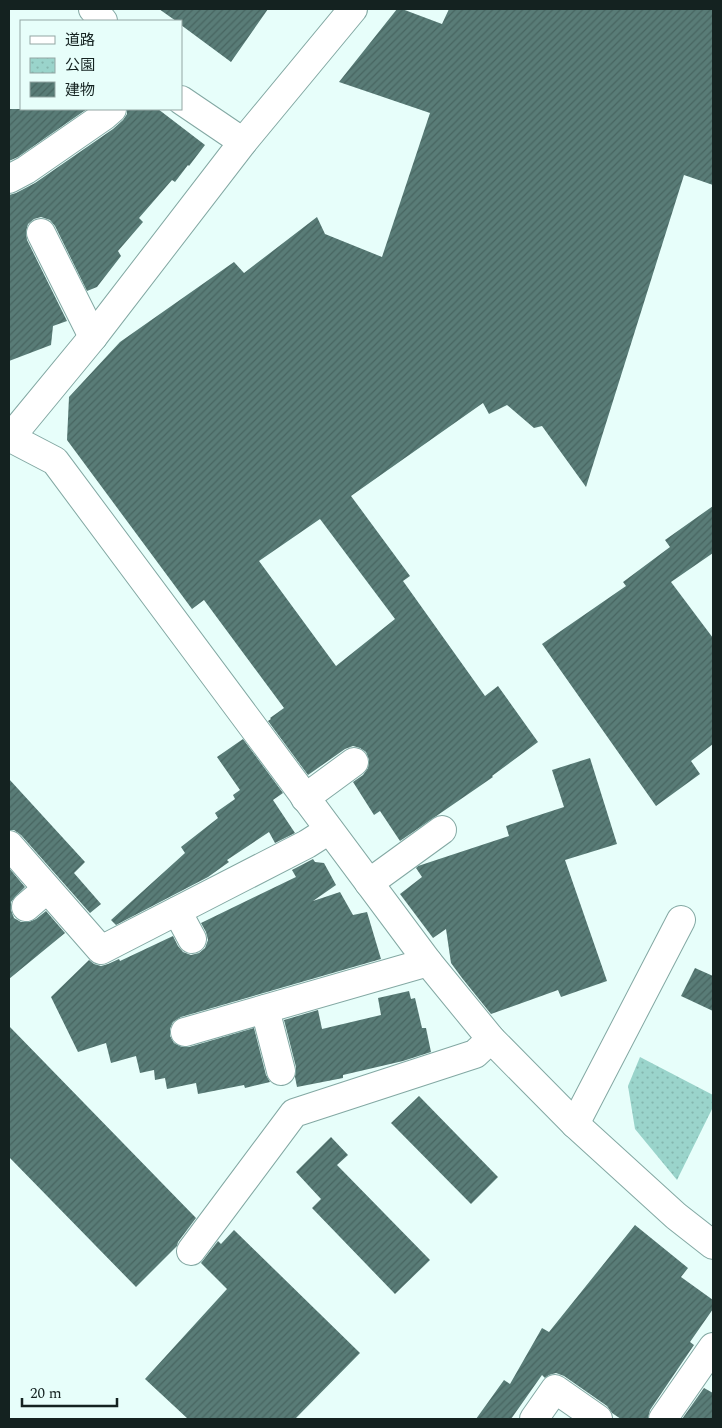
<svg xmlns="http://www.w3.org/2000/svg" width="722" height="1428" font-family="Spectral,'Noto Sans JP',serif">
  <defs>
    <pattern id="park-dots" width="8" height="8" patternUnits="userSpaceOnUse" patternTransform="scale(1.25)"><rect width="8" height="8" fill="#9ad4cb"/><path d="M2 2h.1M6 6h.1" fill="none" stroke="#84b6ae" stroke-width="1.8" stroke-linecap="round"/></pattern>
    <pattern id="building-hatch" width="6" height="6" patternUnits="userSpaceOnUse" patternTransform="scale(1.25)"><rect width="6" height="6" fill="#597c77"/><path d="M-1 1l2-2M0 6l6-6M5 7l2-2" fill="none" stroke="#486561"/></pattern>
  </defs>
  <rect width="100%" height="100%" fill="#e7fefa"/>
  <path fill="url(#park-dots)" d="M640,1057L713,1095V1107L677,1180L635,1129L628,1086Z"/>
  <g fill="url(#building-hatch)" fill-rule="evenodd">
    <path d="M159,9H268L231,62L181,25V21H176Z"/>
    <path d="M397,9H402L442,24L449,9H713V185L684,175L586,487L542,426L534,428L507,405L489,414L483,403L351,496L410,576L403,581L485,696L498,686L538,742L492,776L493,777L400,841L380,811L374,815L353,782L363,775L368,768L369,760L366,752L360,748L353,746L345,749L308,775L268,721L271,719L270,718L284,708L204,600L192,609L67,440L69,397L120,342L234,262L244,273L317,217L325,234L382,257L430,113L339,82ZM320,519L395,619L336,666L259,561Z"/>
    <path d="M9,109H87L18,157L9,161Z"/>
    <path d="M127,109H158L205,145L189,166L188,165L175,182L172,180L139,218L143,222L118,251L121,256L97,287L87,291L55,226L50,220L41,217L34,219L28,224L26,232L27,240L67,321L53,326L51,345L9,361V195L16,193L35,183L113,129L123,120L127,114Z"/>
    <path d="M713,506V553L671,582L713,638V744L691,761L700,774L656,806L542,644L626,586L623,582L670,547L665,540Z"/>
    <path d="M243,739L283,793L273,800L295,833L275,843L269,832L227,860L229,862L208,877L116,925L111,920L185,853L181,847L218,818L215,813L235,799L233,795L240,790L217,757Z"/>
    <path d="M590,758L617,844L565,860L607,981L561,997L558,990L491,1014L462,978L451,963L446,929L433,938L400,894L422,877L416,868L418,866L509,836L506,826L564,807L552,770Z"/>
    <path d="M9,779L85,862L74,873L101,904L90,913L21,835L14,830H9Z"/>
    <path d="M313,859L315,862L324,863L336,885L313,901L340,892L353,915L367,912L381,959L181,1017L173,1022L170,1029V1036L174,1043L182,1047H189L254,1028L266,1075L270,1082L245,1088L244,1085L198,1094L196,1083L167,1089L165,1078L155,1080L154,1070L140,1073L136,1056L111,1063L106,1043L78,1052L51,997L89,960L94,964L101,966L108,964L119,959L120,961L173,936L178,946L183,952L191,955L199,953L205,948L208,940L206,932L201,923L296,877L292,870Z"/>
    <path d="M9,868L25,887L16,896L11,902V910L14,918L21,922H29L36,919L46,911L65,933L9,979Z"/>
    <path d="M695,968L713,976V1011L681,996Z"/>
    <path d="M409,991L411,999L415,998L422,1028H426L431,1052L403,1061L343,1075V1078L297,1087L295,1077L296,1067L284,1020L318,1010L322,1029L381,1015L378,998Z"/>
    <path d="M9,1026L196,1218L178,1242L177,1246L136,1287L9,1157Z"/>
    <path d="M419,1096L498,1177L471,1204L391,1123Z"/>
    <path d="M331,1137L348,1155L337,1165L430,1260L395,1294L312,1208L321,1199L296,1172Z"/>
    <path d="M635,1225L688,1268L681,1277L713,1300V1309L690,1342L694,1345L650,1410L648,1419H621L612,1413L607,1406L564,1376L556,1373L549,1375L545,1378L542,1375L511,1419H476L504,1380L510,1384L542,1328L549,1332Z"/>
    <path d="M234,1230L360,1353L295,1419H188L145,1379L227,1289L201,1263L218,1241L221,1244Z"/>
    <path d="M704,1388L713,1393V1419H682Z"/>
  </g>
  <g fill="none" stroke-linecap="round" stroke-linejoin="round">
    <g stroke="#83a8a3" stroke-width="30">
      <g id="minor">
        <path d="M93,9L103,21"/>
        <path d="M181,100L243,142"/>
        <path d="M9,179L26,170L104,116L112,109"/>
        <path d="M41,233L93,337"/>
        <path d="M9,437L55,461L428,962L491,1039L575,1124L676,1216L713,1245"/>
        <path d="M9,439L93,337L243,142L353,9"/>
        <path d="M305,798L354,762"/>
        <path d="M9,845L101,950L307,844L329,830"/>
        <path d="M369,883L442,830"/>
        <path d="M26,907L47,889"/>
        <path d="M177,911L192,939"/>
        <path d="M265,1009L281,1071"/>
        <path d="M185,1032L428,962"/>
        <path d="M575,1124L681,920"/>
        <path d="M191,1251L294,1113L475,1054L491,1039"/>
        <path d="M534,1419L555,1389L598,1419"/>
        <path d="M663,1419L713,1347"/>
      </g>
    </g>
    <use href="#minor" stroke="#fff" stroke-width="28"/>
  </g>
  <rect width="722" height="1428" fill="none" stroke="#142220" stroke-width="20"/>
  <rect x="20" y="20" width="162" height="90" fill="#e7fefa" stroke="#93a6a3"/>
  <rect x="30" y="36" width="25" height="8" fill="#ffffff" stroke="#93a6a3"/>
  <text x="65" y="45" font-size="15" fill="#142220">道路</text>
  <rect x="30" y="58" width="25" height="15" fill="url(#park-dots)" stroke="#93a6a3"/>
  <text x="65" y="70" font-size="15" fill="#142220">公園</text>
  <rect x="30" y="82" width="25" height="15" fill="url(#building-hatch)" stroke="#93a6a3"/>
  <text x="65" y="95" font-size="15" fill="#142220">建物</text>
  <path d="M22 1398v8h95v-8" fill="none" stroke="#142220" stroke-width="2.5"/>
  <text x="30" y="1398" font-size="15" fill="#142220" stroke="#e7fefa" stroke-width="4" paint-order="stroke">20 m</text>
</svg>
